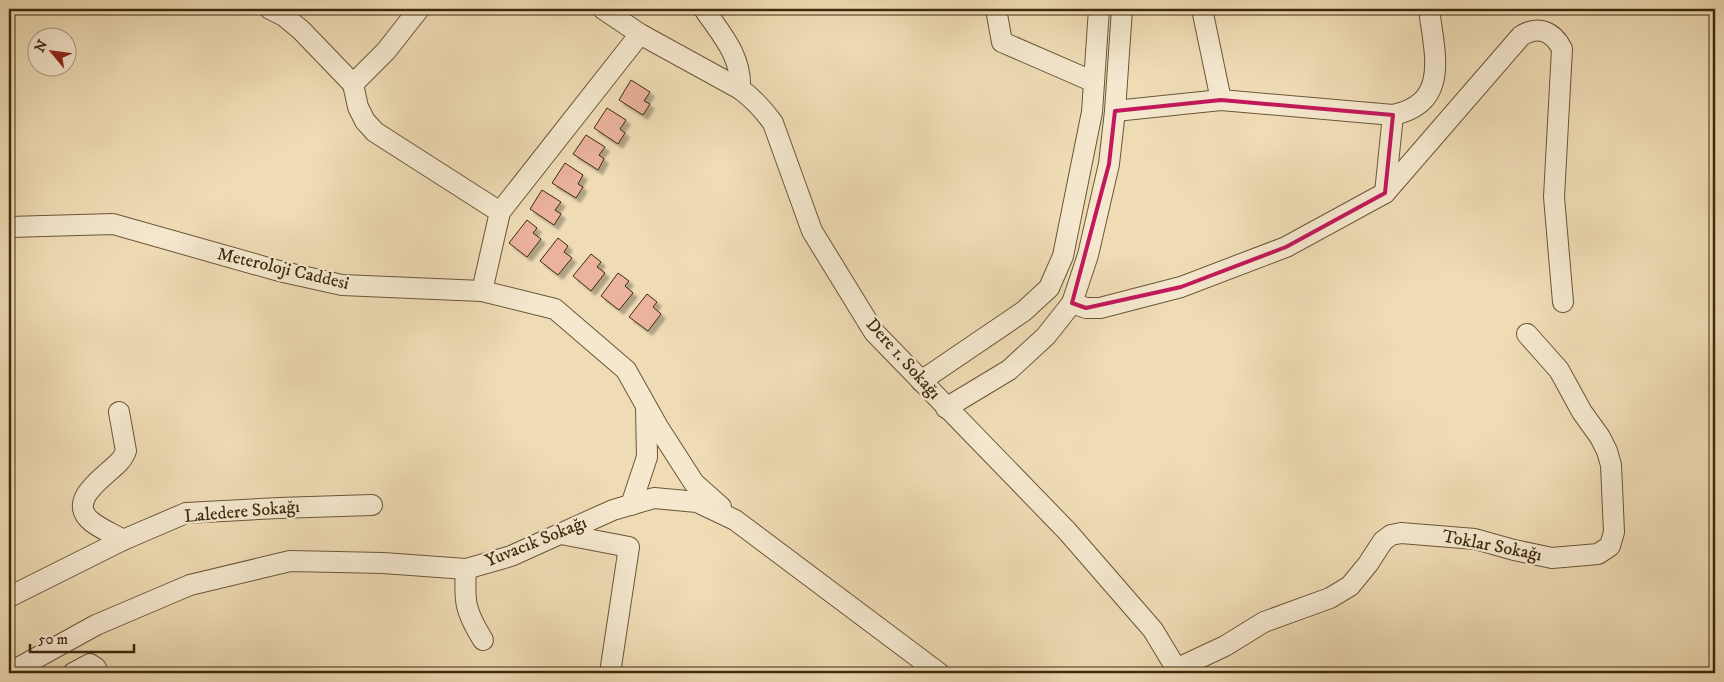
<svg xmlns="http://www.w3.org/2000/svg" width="1724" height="682" font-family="'IM FELL DW Pica',serif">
  <defs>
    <filter id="shadow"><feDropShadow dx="4.5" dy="4.5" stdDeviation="1" flood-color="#0004"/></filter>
  </defs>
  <rect width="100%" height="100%" fill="#efdcb5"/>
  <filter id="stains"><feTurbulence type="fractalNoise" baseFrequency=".004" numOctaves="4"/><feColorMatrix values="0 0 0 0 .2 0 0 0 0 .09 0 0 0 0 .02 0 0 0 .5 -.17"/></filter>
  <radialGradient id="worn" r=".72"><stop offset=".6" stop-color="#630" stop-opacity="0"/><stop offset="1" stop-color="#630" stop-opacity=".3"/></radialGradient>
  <g fill="#ebb29d" stroke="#3d2a0d" filter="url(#shadow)">
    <path d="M631,80L650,92L644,101L650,104L643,115L619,100Z"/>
    <path d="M607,108L626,120L620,129L625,133L618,144L594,128Z"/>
    <path d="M586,135L605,147L599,155L604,159L598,170L573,154Z"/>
    <path d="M565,163L583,175L578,184L583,187L576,198L552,183Z"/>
    <path d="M542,190L561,202L555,210L561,214L554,225L530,209Z"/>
    <path d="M527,220L537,228L533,233L541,239L527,257L509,243Z"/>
    <path d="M558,238L568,246L564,252L572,258L558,275L540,261Z"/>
    <path d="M591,254L601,262L597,267L605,273L591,291L573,276Z"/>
    <path d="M618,273L629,281L625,286L633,293L619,310L601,296Z"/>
    <path d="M647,294L657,302L653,307L661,314L648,331L629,317Z"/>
  </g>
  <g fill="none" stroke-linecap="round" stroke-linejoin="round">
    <g stroke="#6a5637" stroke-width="22">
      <g id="minor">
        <path d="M270,9L284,16L301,30L353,84L358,107L365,121L375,132L500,212"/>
        <path d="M603,9L640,34L740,89C754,99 763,109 773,123L812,231L874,332L1067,531L1153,630L1179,673"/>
        <path d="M704,9C721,34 742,56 740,89"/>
        <path d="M996,9L1002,42L1094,82"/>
        <path d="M1202,9L1221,100"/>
        <path d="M353,84L386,51L419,9"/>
        <path d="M1115,111L1221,100L1393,115L1385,193"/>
        <path d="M1393,115C1451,103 1434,52 1429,9"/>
        <path d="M9,227L113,224L279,271L342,285L482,291L555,309L626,370L658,427L694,483L721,507"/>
        <path d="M482,291L500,212L640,34"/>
        <path d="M1072,303L1086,308H1100L1181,287L1286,247L1385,193L1521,36C1538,25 1553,31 1562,49L1554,197L1563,302"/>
        <path d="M921,381L1024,311L1049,288L1063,256L1092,112L1099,9"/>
        <path d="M946,408L1009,370L1046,336L1072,303L1088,255L1109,164L1115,111L1122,9"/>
        <path d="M119,412L126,451C124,455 123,458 120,461C108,475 64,500 92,522C101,529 113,534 123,540"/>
        <path d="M631,505L647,457L646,407"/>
        <path d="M561,534L629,547L610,673"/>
        <path d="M466,569C464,602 465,611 483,640"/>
        <path d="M9,597L123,540L186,513L279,508L372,505"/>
        <path d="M1176,669L1225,646L1264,622L1330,598L1350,586L1368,564L1383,541L1391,535L1401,533L1475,539L1514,550L1552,558L1598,554L1610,546L1614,532L1611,465L1607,451L1600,437L1582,412L1559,370L1527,334"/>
        <path d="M9,673L96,625L190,585L290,561L383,563L466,569L511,556L613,510L654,498L697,502L735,520L939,673"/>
        <path d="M73,673L90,664L96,668L94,673"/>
      </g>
    </g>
    <use href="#minor" stroke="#f5e8cf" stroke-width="20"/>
  </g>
  <path fill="none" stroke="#c2185b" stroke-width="4" stroke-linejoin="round" d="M1221,100L1393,115L1385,193L1286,247L1181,287L1086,308L1072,303L1109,164L1115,111Z"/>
  <g text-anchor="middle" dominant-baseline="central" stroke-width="4.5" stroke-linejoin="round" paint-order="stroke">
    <g font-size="18" fill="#3d2a0d" stroke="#f5e8cf">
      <text transform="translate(283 269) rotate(13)">Meteroloji Caddesi</text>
      <text transform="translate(903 359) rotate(48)">Dere 1. Sokağı</text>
      <text transform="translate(242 512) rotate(-5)">Laledere Sokağı</text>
      <text transform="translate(536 542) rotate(-22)">Yuvacık Sokağı</text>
      <text transform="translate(1492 546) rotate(11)">Toklar Sokağı</text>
    </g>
  </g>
  <rect width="1724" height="682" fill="none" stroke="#efdcb5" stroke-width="30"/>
  <rect x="10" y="10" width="1704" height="662" fill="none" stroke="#3d2a0d" stroke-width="2.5"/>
  <rect x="15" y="15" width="1694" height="652" fill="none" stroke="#3d2a0d"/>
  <g transform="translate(52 52) rotate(299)"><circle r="24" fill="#f5e8cf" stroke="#ab9c81"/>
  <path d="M0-4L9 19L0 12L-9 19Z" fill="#8f2418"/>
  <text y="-8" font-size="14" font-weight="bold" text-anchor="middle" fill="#3d2a0d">N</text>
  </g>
  <path d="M30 644v8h104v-8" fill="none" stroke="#3d2a0d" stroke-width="2.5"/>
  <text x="38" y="644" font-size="15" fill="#3d2a0d" stroke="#f5e8cf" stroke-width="4" paint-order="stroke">50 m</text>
  <rect width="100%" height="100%" filter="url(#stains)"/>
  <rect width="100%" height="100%" fill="url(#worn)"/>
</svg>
